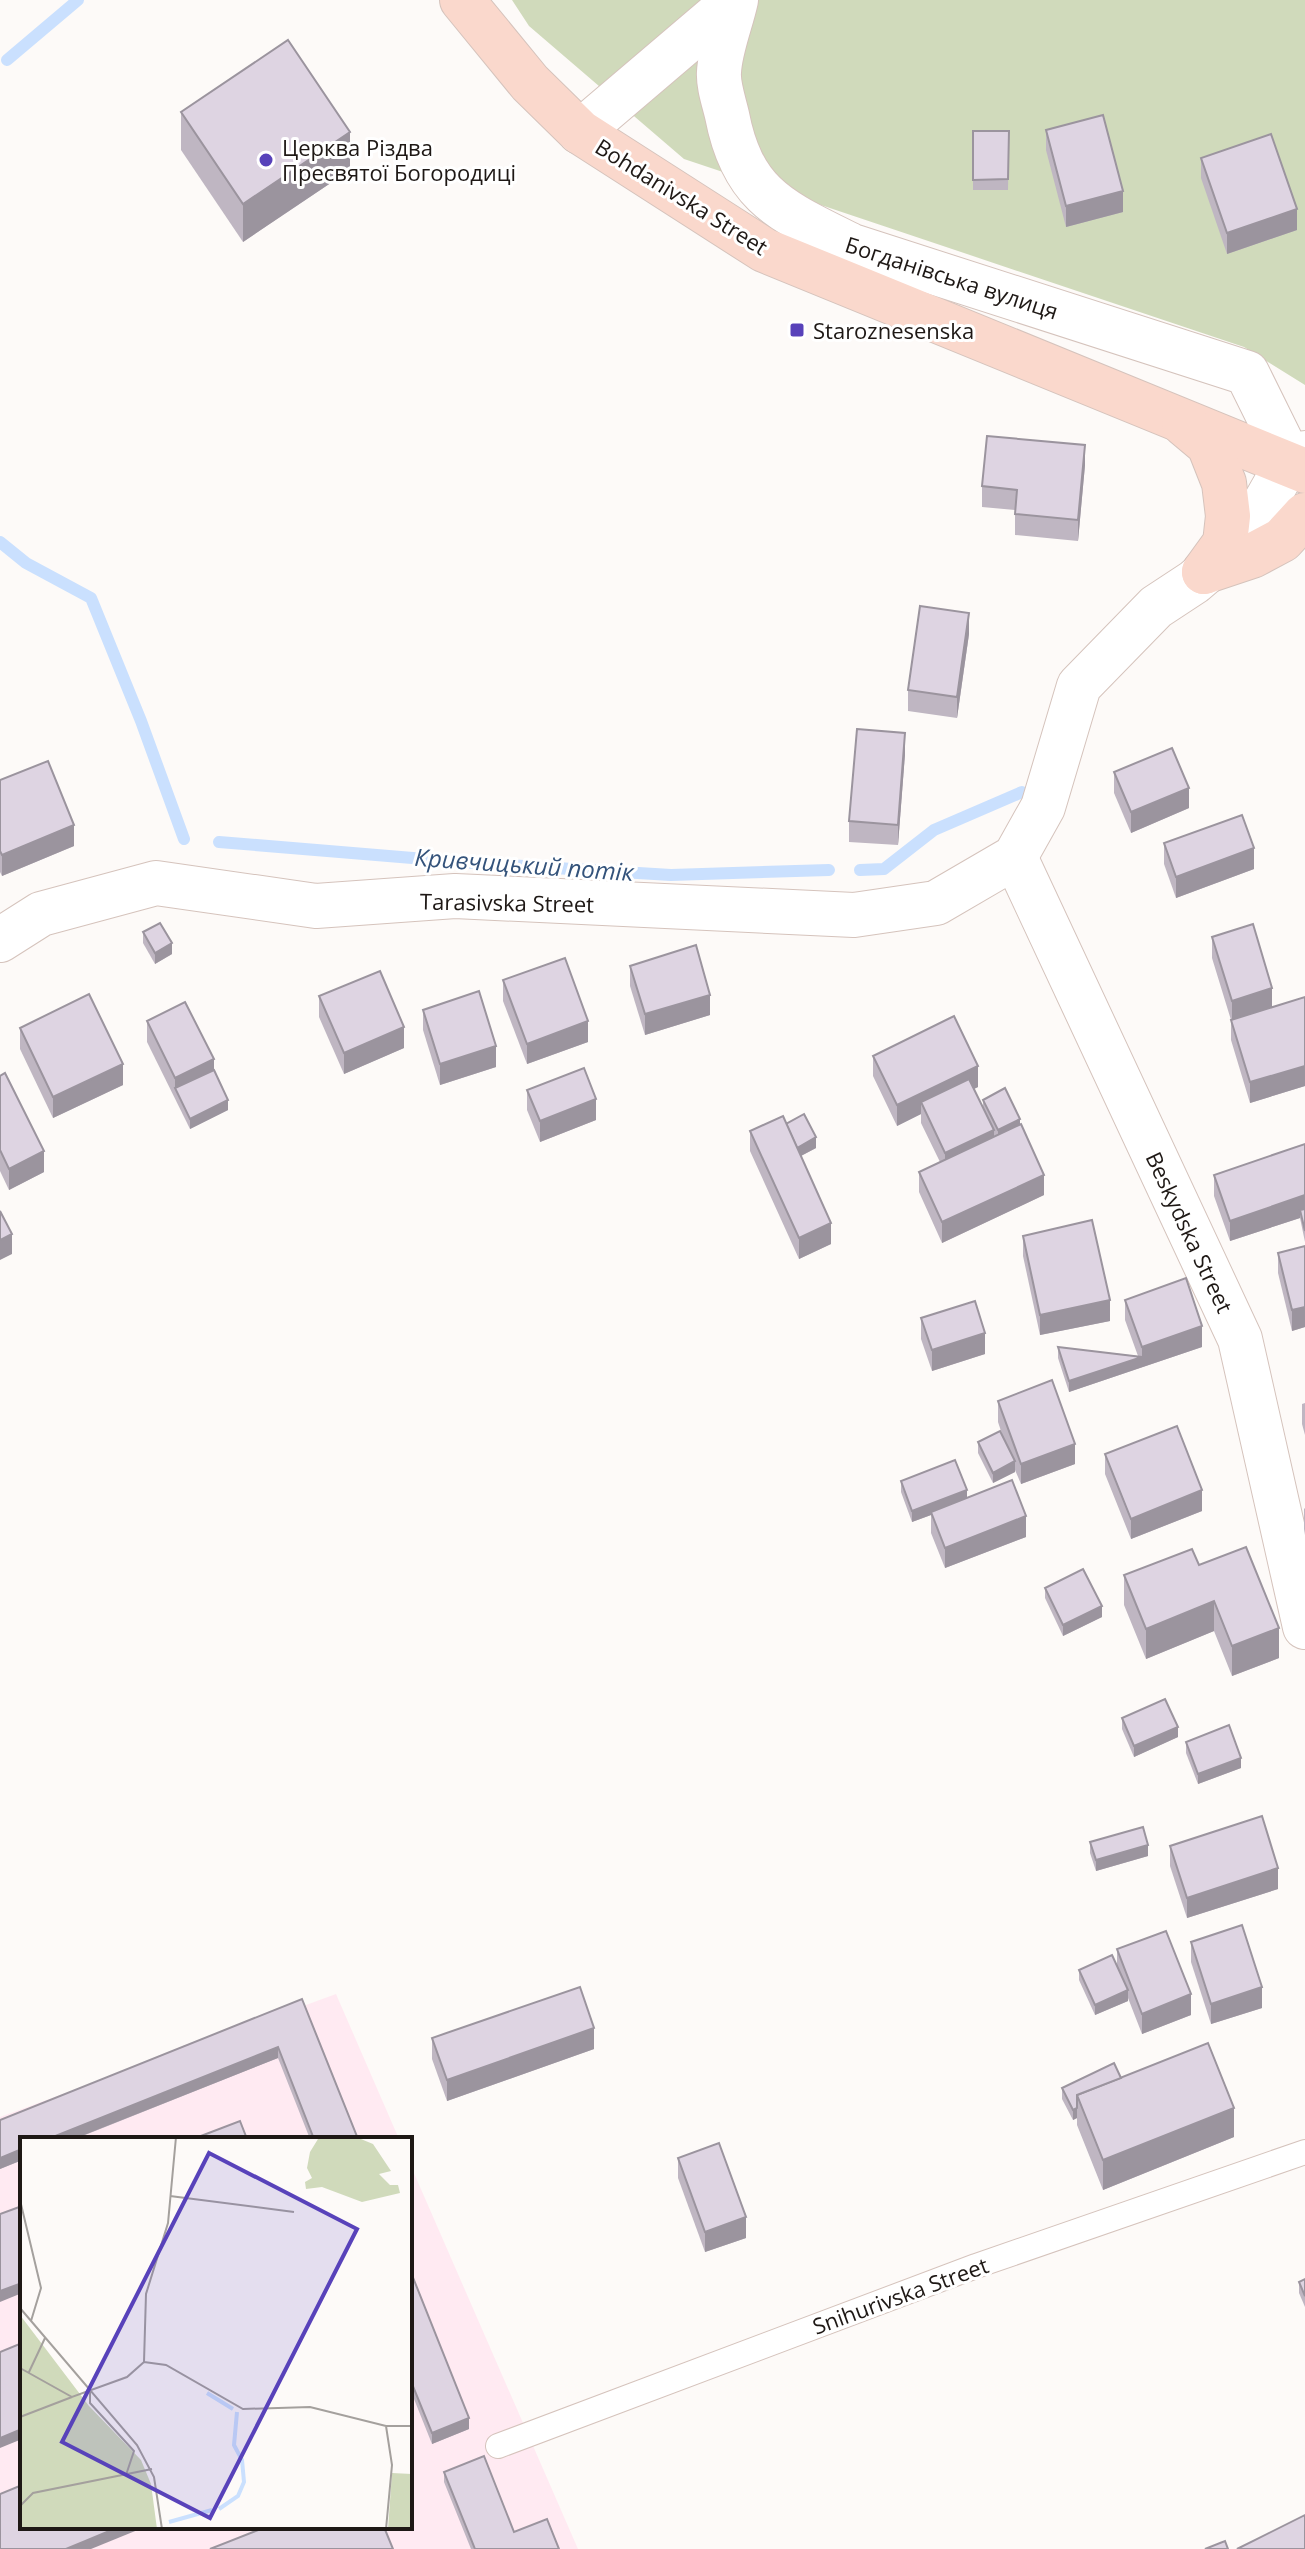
<svg xmlns="http://www.w3.org/2000/svg" width="1305" height="2549" font-family="'Open Sans',sans-serif">
  <rect width="100%" height="100%" fill="#fdfaf8"/>
  <path fill="#ffeaf2" d="M336,1994L399,2139H22V2527H410V2164L578,2549H0V2117Z"/>
  <path fill="#d0dabb" d="M512,0H1305V385L1244,347L684,159L529,26Z"/>
  <g fill="none" stroke-linecap="round" stroke-linejoin="round">
    <g stroke="#cae0fe" stroke-width="12">
      <path d="M7,60L78,0"/>
      <path d="M0,542L26,563L91,598L141,721L184,839"/>
      <path d="M219,842L473,863L671,875L829,870"/>
      <path d="M860,870L884,869L934,830L1022,792"/>
    </g>
    <g stroke="#d5c3bc" stroke-width="26">
      <path id="service" d="M498,2446L976,2266L1305,2152"/>
    </g>
    <g stroke="#d5c3bc" stroke-width="46">
      <g id="minor">
        <path d="M736,0C731,23 720,49 719,72C718,85 724,102 727,115C743,198 783,211 852,246L1247,373L1293,466"/>
        <path d="M580,132L735,0"/>
        <path d="M1015,857L1240,1339L1305,1627"/>
        <path d="M0,940L41,914L156,883L316,906L455,896L854,915L936,903L1015,857L1043,807L1079,686L1156,607L1194,582L1235,547L1246,536L1279,478L1305,453"/>
      </g>
    </g>
    <g stroke="#d5c3bc" stroke-width="46">
      <g id="secondary">
        <path d="M462,0L530,83L580,132L764,250L1305,471"/>
        <path d="M1184,424L1209,445L1224,483L1228,516L1225,543L1204,572"/>
        <path d="M1204,572L1252,556L1282,540L1305,515"/>
      </g>
    </g>
    <use href="#service" stroke="#fff" stroke-width="24"/>
    <use href="#minor" stroke="#fff" stroke-width="44"/>
    <use href="#secondary" stroke="#fad8cc" stroke-width="44"/>
  </g>
  <g fill="#bfb6c2">
    <path d="M181,112L350,170L243,242L181,150Z"/>
    <path d="M1046,130L1123,212L1066,227L1046,150Z"/>
    <path d="M973,131H1009L1008,190H973Z"/>
    <path d="M1201,158L1297,230L1227,254L1201,178Z"/>
    <path d="M1085,465L1078,541L1015,535V510L982,507V486Z"/>
    <path d="M969,634L957,718L908,711V690Z"/>
    <path d="M905,754L898,845L849,842V821Z"/>
    <path d="M1114,772L1189,808L1131,833L1114,793Z"/>
    <path d="M0,780L74,846L2,876L0,872Z"/>
    <path d="M1164,843L1254,869L1176,898L1164,864Z"/>
    <path d="M143,932L172,954L155,964L143,943Z"/>
    <path d="M1212,937L1272,1007L1305,997V1086L1250,1103L1231,1040V1020L1212,958Z"/>
    <path d="M630,966L710,1015L645,1035L630,986Z"/>
    <path d="M503,980L588,1042L527,1064L503,1001Z"/>
    <path d="M319,996L404,1048L344,1074L319,1017Z"/>
    <path d="M423,1010L496,1067L440,1085L423,1030Z"/>
    <path d="M147,1021L214,1070L228,1110L190,1129L147,1042Z"/>
    <path d="M20,1028L123,1085L53,1118L20,1049Z"/>
    <path d="M873,1056L978,1087L974,1089L983,1108V1100L1020,1124L1044,1195L942,1243L919,1192V1172L940,1162L921,1123V1114L897,1126L873,1076Z"/>
    <path d="M0,1076L44,1172L9,1190L0,1171Z"/>
    <path d="M527,1090L596,1120L540,1142L527,1110Z"/>
    <path d="M786,1124L816,1148L801,1156L831,1244L799,1259L750,1151V1131Z"/>
    <path d="M1305,1144V1242L1300,1218L1230,1241L1214,1196V1175Z"/>
    <path d="M1023,1236L1110,1321L1040,1335L1023,1256Z"/>
    <path d="M1305,1246V1327L1292,1331L1278,1273V1253Z"/>
    <path d="M1125,1300L1202,1347L1069,1392L1058,1358V1347L1138,1356L1125,1320Z"/>
    <path d="M921,1318L985,1354L932,1371L921,1339Z"/>
    <path d="M998,1401L1075,1464L1021,1484L1015,1470V1472L993,1483L978,1453V1442L1004,1440L998,1422Z"/>
    <path d="M1305,1403V1435L1302,1424V1404Z"/>
    <path d="M1105,1454L1202,1511L1131,1539L1105,1474Z"/>
    <path d="M901,1481L967,1498L1026,1537L945,1568L931,1533V1515L912,1522L901,1492Z"/>
    <path d="M1305,1508V1535L1304,1529V1509Z"/>
    <path d="M1199,1565L1279,1658L1232,1676L1214,1631L1146,1659L1124,1605V1575Z"/>
    <path d="M1045,1588L1102,1617L1063,1636L1045,1598Z"/>
    <path d="M1122,1718L1178,1737L1134,1757L1122,1729Z"/>
    <path d="M1186,1742L1241,1768L1198,1784L1186,1753Z"/>
    <path d="M1090,1842L1148,1856L1096,1871L1090,1853Z"/>
    <path d="M1170,1846L1278,1889L1187,1918L1170,1866Z"/>
    <path d="M1191,1942L1262,2008L1211,2024L1191,1962Z"/>
    <path d="M1117,1949L1191,2015L1142,2034L1128,1998V2001L1095,2015L1079,1980V1970L1117,1967Z"/>
    <path d="M302,1999L358,2139H310L278,2058L0,2169V2120Z"/>
    <path d="M432,2038L594,2049L447,2101L432,2059Z"/>
    <path d="M1121,2078L1234,2137L1103,2190L1077,2125V2118L1073,2120L1062,2099V2088Z"/>
    <path d="M678,2158L746,2238L705,2252L678,2178Z"/>
    <path d="M410,2270L469,2429L432,2444L410,2389Z"/>
    <path d="M1305,2279V2307L1299,2293V2282Z"/>
    <path d="M444,2472L514,2532L559,2549H471L444,2482Z"/>
  </g>
  <g fill="#9b949e">
    <path d="M350,132V170L243,242V204Z"/>
    <path d="M1123,191V212L1066,227V206Z"/>
    <path d="M1297,209V230L1227,254V233Z"/>
    <path d="M1085,445V465L1078,541V520Z"/>
    <path d="M969,613V634L957,718V697Z"/>
    <path d="M905,733V754L898,845V825Z"/>
    <path d="M1189,788V808L1131,833V812Z"/>
    <path d="M74,825V846L2,876V855Z"/>
    <path d="M1254,848V869L1176,898V877Z"/>
    <path d="M172,943V954L155,964V953Z"/>
    <path d="M1272,988V1009L1232,1022V1001Z"/>
    <path d="M710,995V1015L645,1035V1014Z"/>
    <path d="M588,1021V1042L527,1064V1044Z"/>
    <path d="M404,1027V1048L344,1074V1053Z"/>
    <path d="M496,1046V1067L440,1085V1064Z"/>
    <path d="M214,1059V1080L175,1088V1078Z"/>
    <path d="M123,1064V1085L53,1118V1097Z"/>
    <path d="M978,1066V1087L925,1112L921,1102V1114L897,1126V1105Z"/>
    <path d="M1305,1066V1086L1250,1103V1082Z"/>
    <path d="M596,1099V1120L540,1142V1121Z"/>
    <path d="M228,1100V1110L190,1129V1119Z"/>
    <path d="M1020,1119V1130L998,1141V1130Z"/>
    <path d="M994,1130V1150L945,1174V1153Z"/>
    <path d="M816,1137V1148L795,1159V1149Z"/>
    <path d="M44,1151V1172L9,1190V1169Z"/>
    <path d="M1044,1175V1195L942,1243V1222Z"/>
    <path d="M1305,1195V1216L1300,1210V1218L1230,1241V1221Z"/>
    <path d="M831,1223V1244L799,1259V1238Z"/>
    <path d="M12,1234V1254L0,1260V1240Z"/>
    <path d="M1110,1300V1321L1040,1335V1315Z"/>
    <path d="M1305,1307V1327L1292,1331V1310Z"/>
    <path d="M1202,1326V1347L1069,1392V1381L1142,1357V1347Z"/>
    <path d="M985,1333V1354L932,1371V1350Z"/>
    <path d="M1075,1444V1464L1021,1484V1464Z"/>
    <path d="M1015,1461V1472L993,1483V1473Z"/>
    <path d="M967,1490V1501L931,1512V1515L912,1522V1511Z"/>
    <path d="M1202,1490V1511L1131,1539V1519Z"/>
    <path d="M1026,1516V1537L945,1568V1548Z"/>
    <path d="M1214,1601V1631L1146,1659V1629Z"/>
    <path d="M1102,1606V1617L1063,1636V1625Z"/>
    <path d="M1279,1628V1658L1232,1676V1646Z"/>
    <path d="M1178,1727V1737L1134,1757V1746Z"/>
    <path d="M1241,1758V1768L1198,1784V1774Z"/>
    <path d="M1148,1845V1856L1096,1871V1860Z"/>
    <path d="M1278,1868V1889L1187,1918V1898Z"/>
    <path d="M1262,1987V2008L1211,2024V2004Z"/>
    <path d="M1128,1990V2001L1095,2015V2005Z"/>
    <path d="M1191,1994V2015L1142,2034V2014Z"/>
    <path d="M594,2028V2049L447,2101V2080Z"/>
    <path d="M278,2047V2058L74,2139H48Z"/>
    <path d="M1077,2108V2118L1073,2120V2110Z"/>
    <path d="M1234,2108V2137L1103,2190V2160Z"/>
    <path d="M22,2149V2160L0,2169V2158Z"/>
    <path d="M746,2217V2238L705,2252V2232Z"/>
    <path d="M22,2283V2293L0,2302V2291Z"/>
    <path d="M469,2418V2429L432,2444V2433Z"/>
    <path d="M22,2429V2439L0,2448V2438Z"/>
    <path d="M119,2527H145L91,2549H66Z"/>
  </g>
  <g fill="#ded4e2" stroke="#9b949e" stroke-width="2">
    <path d="M288,40L350,132L243,204L181,112Z"/>
    <path d="M1103,115L1123,191L1066,206L1046,130Z"/>
    <path d="M973,131H1009L1008,179L973,180Z"/>
    <path d="M1271,134L1297,209L1227,233L1201,158Z"/>
    <path d="M987,436L1085,445L1078,520L1015,514L1017,490L982,486Z"/>
    <path d="M920,606L969,613L957,697L908,690Z"/>
    <path d="M857,729L905,733L898,825L849,821Z"/>
    <path d="M1172,748L1189,788L1131,812L1114,772Z"/>
    <path d="M48,761L74,825L2,855L0,851V780Z"/>
    <path d="M1242,815L1254,848L1176,877L1164,843Z"/>
    <path d="M160,923L172,943L155,953L143,932Z"/>
    <path d="M1253,924L1272,988L1232,1001L1212,937Z"/>
    <path d="M696,945L710,995L645,1014L630,966Z"/>
    <path d="M565,958L588,1021L527,1044L503,980Z"/>
    <path d="M380,971L404,1027L344,1053L319,996Z"/>
    <path d="M479,991L496,1046L440,1064L423,1010Z"/>
    <path d="M89,994L123,1064L53,1097L20,1028Z"/>
    <path d="M1305,997V1066L1250,1082L1231,1020Z"/>
    <path d="M185,1002L214,1059L175,1078L147,1021Z"/>
    <path d="M954,1016L978,1066L897,1105L873,1056Z"/>
    <path d="M584,1068L596,1099L540,1121L527,1090Z"/>
    <path d="M214,1070L228,1100L190,1119L175,1088Z"/>
    <path d="M5,1073L44,1151L9,1169L0,1150V1076Z"/>
    <path d="M969,1079L994,1130L945,1153L921,1102Z"/>
    <path d="M1005,1088L1020,1119L998,1130L983,1100Z"/>
    <path d="M804,1114L816,1137L797,1148L786,1124Z"/>
    <path d="M783,1116L831,1223L799,1238L750,1131Z"/>
    <path d="M1021,1124L1044,1175L942,1222L919,1172Z"/>
    <path d="M1305,1144V1195L1230,1221L1214,1175Z"/>
    <path d="M1305,1209V1231L1300,1210Z"/>
    <path d="M0,1211L12,1234L0,1240Z"/>
    <path d="M1092,1220L1110,1300L1040,1315L1023,1236Z"/>
    <path d="M1305,1246V1307L1292,1310L1278,1253Z"/>
    <path d="M1186,1278L1202,1326L1142,1347L1125,1300Z"/>
    <path d="M975,1301L985,1333L932,1350L921,1318Z"/>
    <path d="M1058,1347L1142,1357L1069,1381Z"/>
    <path d="M1052,1380L1075,1444L1021,1464L998,1401Z"/>
    <path d="M1177,1426L1202,1490L1131,1519L1105,1454Z"/>
    <path d="M1000,1431L1015,1461L993,1473L978,1442Z"/>
    <path d="M955,1460L967,1490L912,1511L901,1481Z"/>
    <path d="M1012,1480L1026,1516L945,1548L931,1512Z"/>
    <path d="M1246,1547L1279,1628L1232,1646L1214,1601L1146,1629L1124,1575L1192,1549L1199,1565Z"/>
    <path d="M1083,1569L1102,1606L1063,1625L1045,1588Z"/>
    <path d="M1165,1699L1178,1727L1134,1746L1122,1718Z"/>
    <path d="M1229,1725L1241,1758L1198,1774L1186,1742Z"/>
    <path d="M1262,1816L1278,1868L1187,1898L1170,1846Z"/>
    <path d="M1143,1827L1148,1845L1096,1860L1090,1842Z"/>
    <path d="M1242,1925L1262,1987L1211,2004L1191,1942Z"/>
    <path d="M1166,1931L1191,1994L1142,2014L1117,1949Z"/>
    <path d="M1112,1955L1128,1990L1095,2005L1079,1970Z"/>
    <path d="M580,1987L594,2028L447,2080L432,2038Z"/>
    <path d="M302,1999L358,2139H314L278,2047L48,2139H22V2149L0,2158V2120Z"/>
    <path d="M1208,2043L1234,2108L1103,2160L1077,2095Z"/>
    <path d="M1114,2063L1121,2078L1077,2095V2108L1073,2110L1062,2088Z"/>
    <path d="M240,2121L247,2139H193Z"/>
    <path d="M719,2143L746,2217L705,2232L678,2158Z"/>
    <path d="M22,2206V2283L0,2291V2214Z"/>
    <path d="M410,2270L469,2418L432,2433L410,2379Z"/>
    <path d="M1305,2279V2296L1299,2282Z"/>
    <path d="M22,2343V2429L0,2438V2352Z"/>
    <path d="M484,2456L514,2532L547,2519L559,2549H475L444,2472Z"/>
    <path d="M22,2485V2527H119L66,2549H0V2494Z"/>
    <path d="M1305,2515V2549H1237Z"/>
    <path d="M266,2527H384L393,2549H210Z"/>
    <path d="M1225,2541L1228,2549H1205Z"/>
  </g>
  <g fill="#5842ba" stroke="#fff" stroke-width="3">
    <circle cx="266" cy="160" r="8"/>
    <rect x="789" y="322" width="16" height="16" rx="4"/>
  </g>
  <g text-anchor="middle" dominant-baseline="central" stroke-width="6" stroke-linejoin="round" paint-order="stroke">
    <g font-size="22" fill="#1e1815" stroke="#fff" text-anchor="start">
      <text x="282" y="147">Церква Різдва<tspan x="282" dy="25">Пресвятої Богородиці</tspan></text>
      <text x="813" y="330">Staroznesenska</text>
    </g>
    <g font-size="22" fill="#1e1815" stroke="#fff">
      <text transform="translate(682 196) rotate(32)">Bohdanivska Street</text>
      <text transform="translate(952 277) rotate(18)">Богданівська вулиця</text>
      <text transform="translate(507 902) rotate(1)">Tarasivska Street</text>
      <text transform="translate(1190 1232) rotate(65)">Beskydska Street</text>
      <text transform="translate(900 2295) rotate(-20)">Snihurivska Street</text>
    </g>
    <g font-size="24" font-style="italic" fill="#34537b" stroke="#fff">
      <text transform="translate(524 864) rotate(4)">Кривчицький потік</text>
    </g>
  </g>
  <g transform="translate(20 2137)">
    <rect width="392" height="392" fill="#fdfaf8"/>
    <path d="M336,0L353,7L371,34L359,37L370,48H378L380,56L342,65L302,50L286,52L285,45L292,41L287,31L290,15L298,2ZM0,178L69,269L121,323L131,347L137,392H0ZM372,336L392,337V392H368Z" fill="#d0dabb"/>
    <path fill="none" stroke="#cae0fe" stroke-width="4" d="M187,256L213,272M199,372L218,359L224,345L222,323L214,308L217,275M149,385L192,373"/>
    <path fill="none" stroke="#a4a09d" stroke-width="2" d="M150,59L274,75M0,63L21,151L11,184M0,171L117,308L134,340L142,392M124,225L146,228L223,272L290,270L366,289H392M124,225L126,157L148,86L156,0M0,231L52,260L107,240L124,225M9,235L25,201M70,253V266L114,314L106,338M0,280L52,260M0,369L13,356L132,332M366,392L372,328L366,289"/>
    <path fill="#5842ba" fill-opacity="0.15" stroke="#5842ba" stroke-width="4" d="M189,16L337,92L190,381L42,305Z"/>
    <rect width="392" height="392" fill="none" stroke="#1e1815" stroke-width="4"/>
  </g>
</svg>
